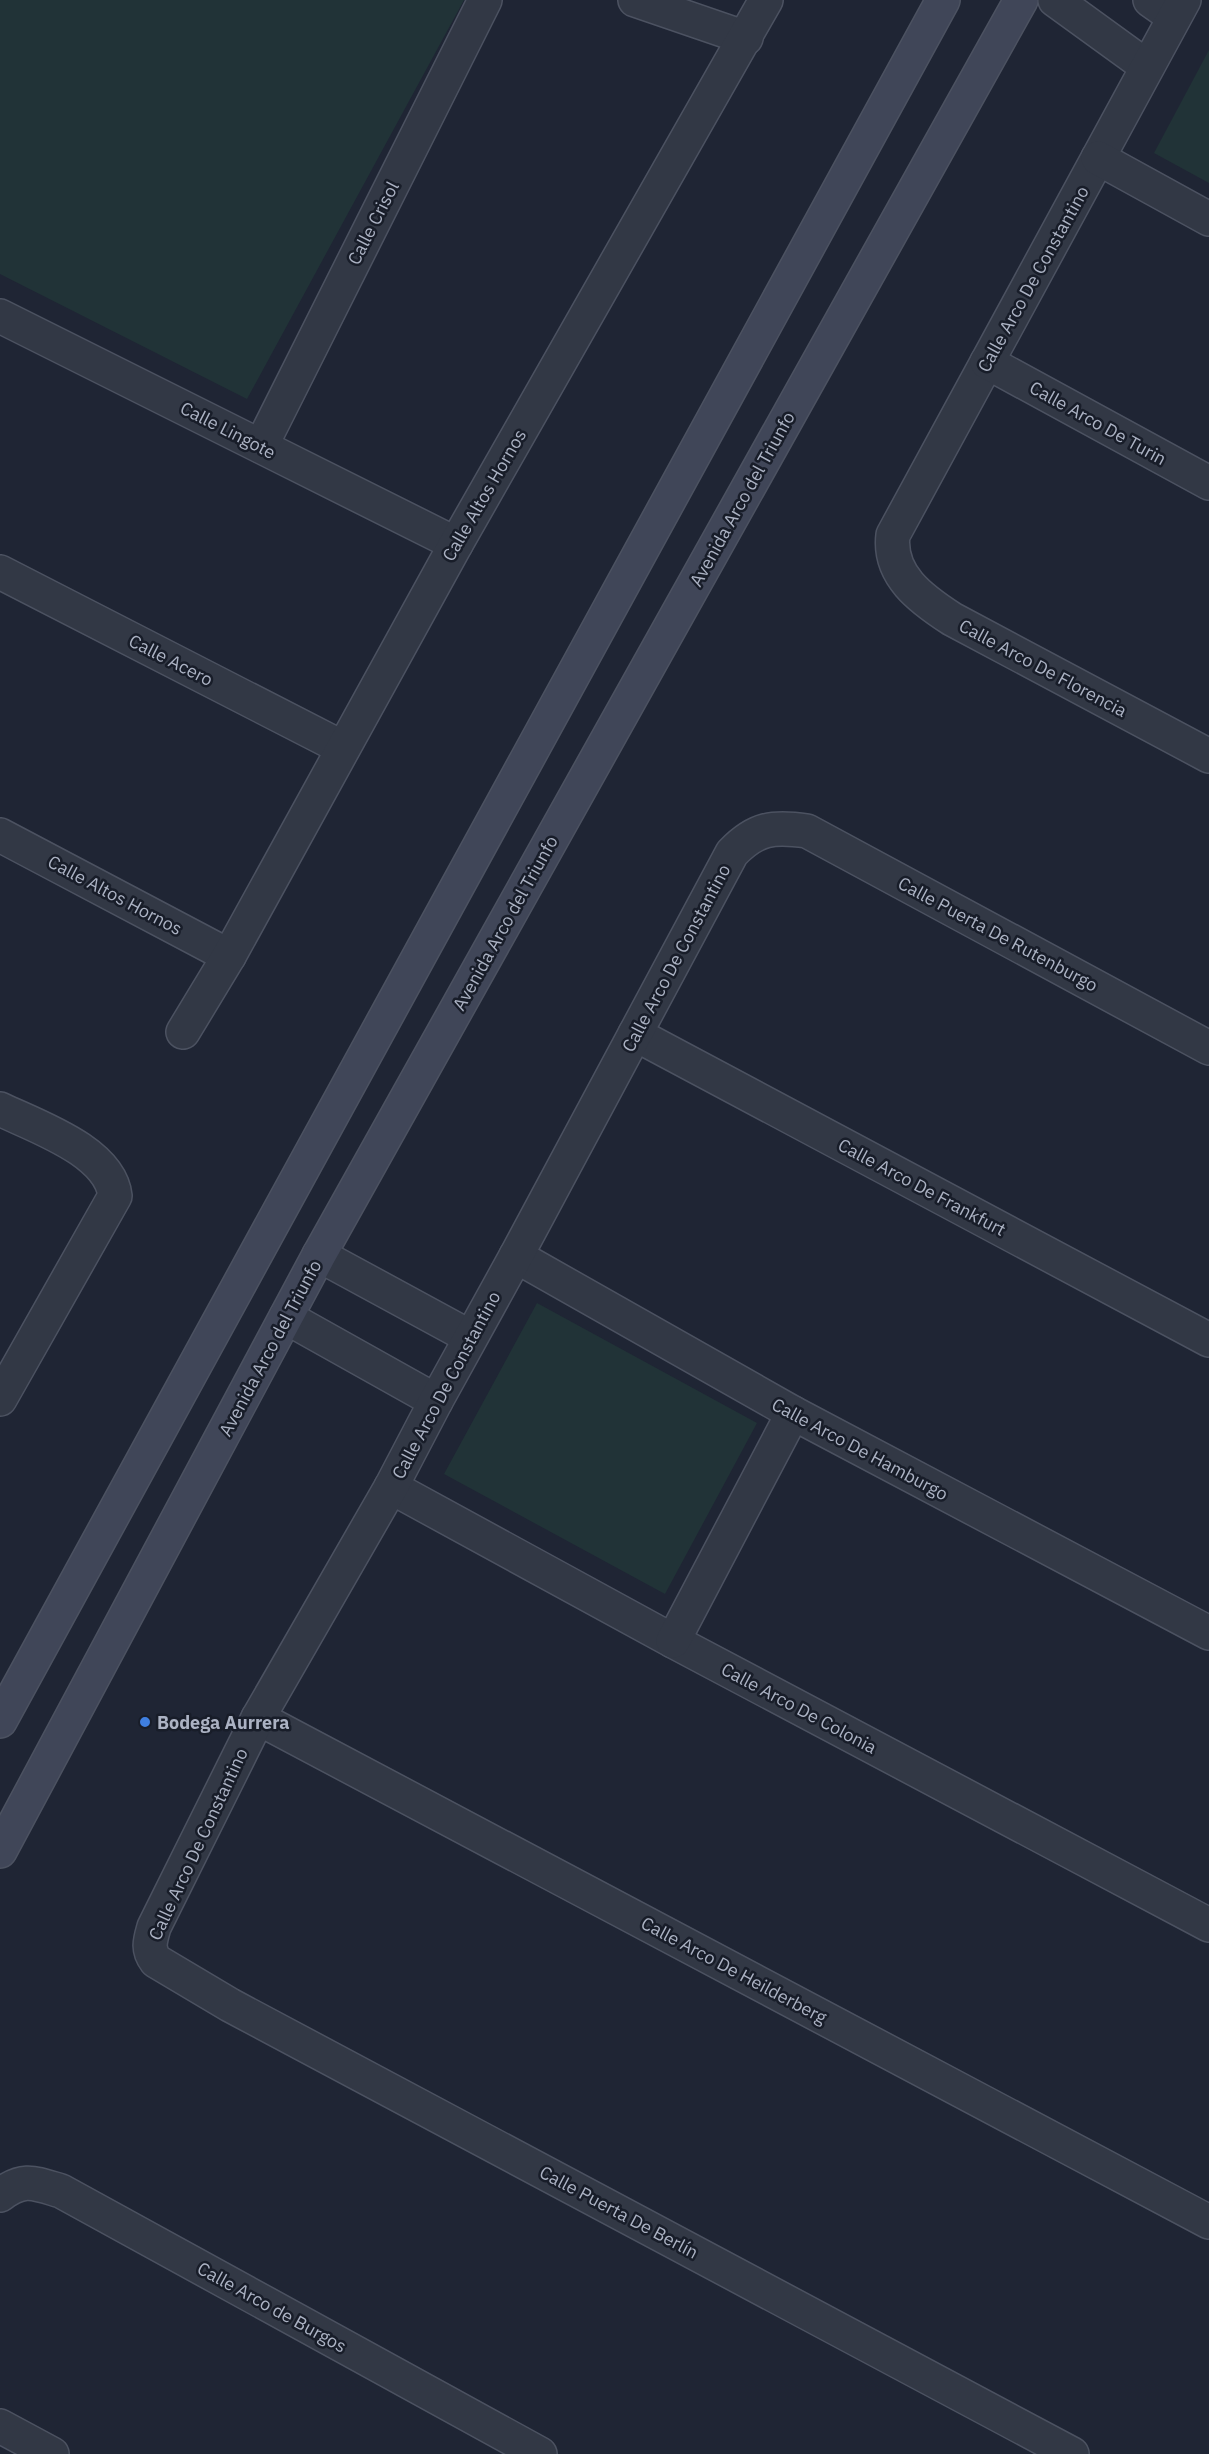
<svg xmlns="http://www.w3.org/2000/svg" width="1209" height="2454" font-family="'IBM Plex Sans',sans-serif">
  <rect width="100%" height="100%" fill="#1f2534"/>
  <g fill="#213337">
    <path d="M0,0H464L247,399L0,274Z"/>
    <path d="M1209,50V183L1154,153Z"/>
    <path d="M537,1303L757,1423L665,1594L444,1474Z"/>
  </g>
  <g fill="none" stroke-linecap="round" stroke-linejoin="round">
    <g stroke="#4c5261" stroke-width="36">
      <g id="street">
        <path d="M635,0L746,38"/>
        <path d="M1055,0L1146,66"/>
        <path d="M1150,0L1174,17"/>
        <path d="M1184,0L893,535C888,575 921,599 952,619L1209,756"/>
        <path d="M1098,158L1209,219"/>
        <path d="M0,316L456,544"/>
        <path d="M987,362L1209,483"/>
        <path d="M261,446L485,0"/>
        <path d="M0,572L343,748"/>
        <path d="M0,835L229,956"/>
        <path d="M183,1032L229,956L456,544L766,0"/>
        <path d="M635,1034L1209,1340"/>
        <path d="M0,1109C35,1126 110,1151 115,1196L0,1399"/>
        <path d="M319,1255L470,1337"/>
        <path d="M516,1256L793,1413L1209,1633"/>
        <path d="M286,1317L436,1401"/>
        <path d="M391,1487L673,1641L1209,1925"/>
        <path d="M673,1641L793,1413"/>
        <path d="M258,1718L1209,2222"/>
        <path d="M0,2195C24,2177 34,2183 61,2191L540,2454"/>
        <path d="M0,2426L52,2454"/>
        <path d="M1072,2454L230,2005L156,1961C147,1949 150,1941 154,1927L258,1718L391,1487L436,1401L516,1256L732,853C756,828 773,826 807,831L1209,1048"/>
      </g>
    </g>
    <g stroke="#4c5261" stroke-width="36">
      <g id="secondary">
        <path d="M0,1721L943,0"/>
        <path d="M0,1851L319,1255L1021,0"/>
      </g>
    </g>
    <use href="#street" stroke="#323845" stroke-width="33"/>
    <use href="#secondary" stroke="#404658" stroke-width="33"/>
  </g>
  <circle fill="#3f7fe0" stroke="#181d29" stroke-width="2" cx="145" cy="1722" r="6"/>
  <g text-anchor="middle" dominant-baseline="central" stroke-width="5" stroke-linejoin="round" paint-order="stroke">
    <g font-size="18" fill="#abb2c3" stroke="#181d29">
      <text transform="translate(373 223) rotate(-63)">Calle Crisol</text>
      <text transform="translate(1033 279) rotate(-61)">Calle Arco De Constantino</text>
      <text transform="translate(1098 423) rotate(29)">Calle Arco De Turin</text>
      <text transform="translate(228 430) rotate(27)">Calle Lingote</text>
      <text transform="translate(484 495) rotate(-60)">Calle Altos Hornos</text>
      <text transform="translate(742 499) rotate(-61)">Avenida Arco del Triunfo</text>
      <text transform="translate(171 660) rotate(27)">Calle Acero</text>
      <text transform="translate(1043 668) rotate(28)">Calle Arco De Florencia</text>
      <text transform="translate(115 895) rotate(28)">Calle Altos Hornos</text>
      <text transform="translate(505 923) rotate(-61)">Avenida Arco del Triunfo</text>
      <text transform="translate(998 934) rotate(28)">Calle Puerta De Rutenburgo</text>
      <text transform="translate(676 958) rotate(-62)">Calle Arco De Constantino</text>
      <text transform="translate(922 1187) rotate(28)">Calle Arco De Frankfurt</text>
      <text transform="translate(270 1348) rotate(-62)">Avenida Arco del Triunfo</text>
      <text transform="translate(446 1385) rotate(-62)">Calle Arco De Constantino</text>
      <text transform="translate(860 1449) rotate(28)">Calle Arco De Hamburgo</text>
      <text transform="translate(799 1708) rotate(28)">Calle Arco De Colonia</text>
      <text transform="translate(198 1844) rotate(-65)">Calle Arco De Constantino</text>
      <text transform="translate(734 1970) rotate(28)">Calle Arco De Heilderberg</text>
      <text transform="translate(619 2212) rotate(28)">Calle Puerta De Berlín</text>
      <text transform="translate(272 2307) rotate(29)">Calle Arco de Burgos</text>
    </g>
    <g font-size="18" font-weight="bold" fill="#abb2c3" stroke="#181d29" text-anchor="start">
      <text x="157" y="1722">Bodega Aurrera</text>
    </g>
  </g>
</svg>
